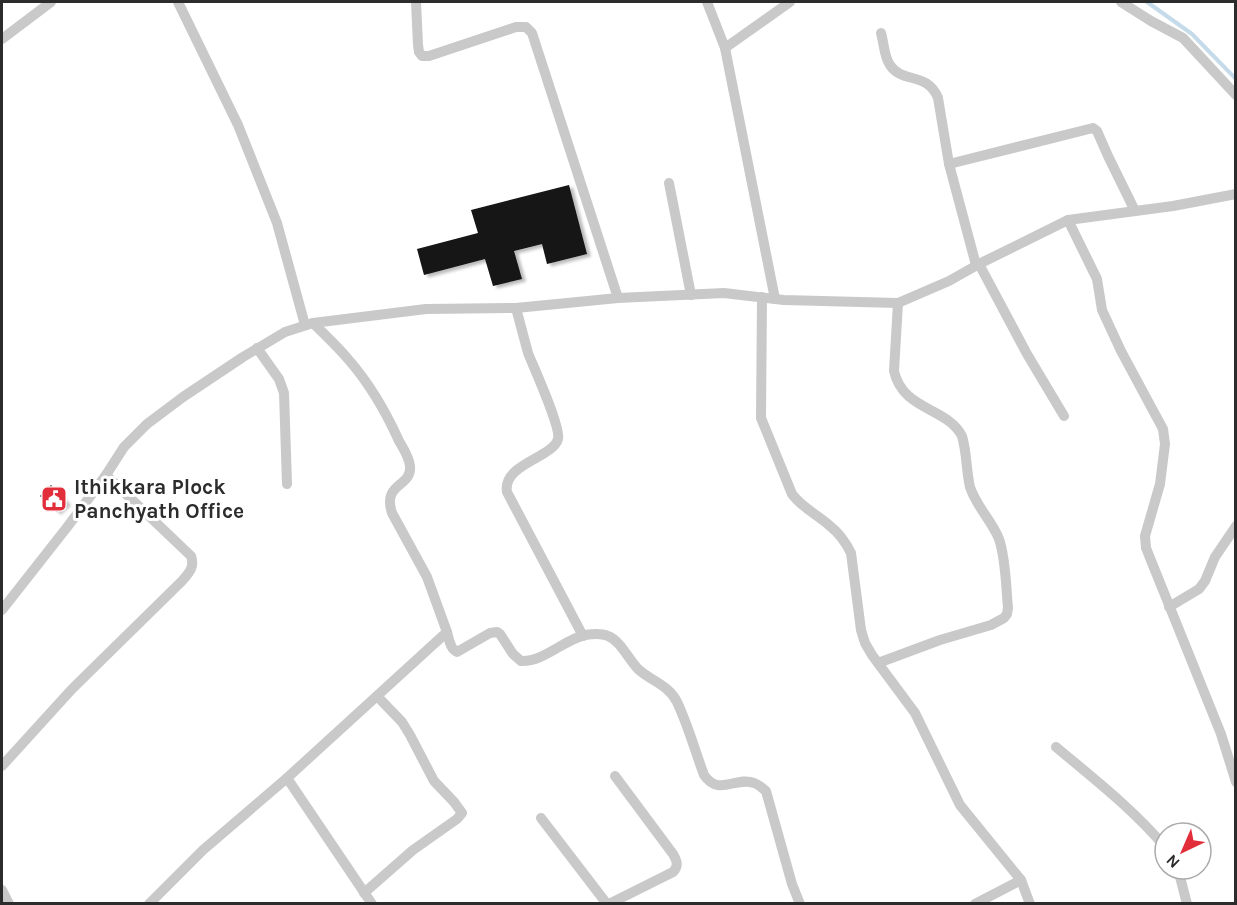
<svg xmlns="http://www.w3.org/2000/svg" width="1237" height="905" font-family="Karla,sans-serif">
  <defs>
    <filter id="shadow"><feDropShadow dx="4" dy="2.5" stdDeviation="1.5" flood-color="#0004"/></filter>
  </defs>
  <rect width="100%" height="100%" fill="#fff"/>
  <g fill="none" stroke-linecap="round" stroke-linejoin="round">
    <path stroke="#c5dbea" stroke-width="4" d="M1147,2L1192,34L1236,79"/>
  </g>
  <g fill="#131313" filter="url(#shadow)">
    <path d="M569,185L587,254L547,264L542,244L514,251L522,279L493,286L485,259L424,275L417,249L478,233L471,210Z"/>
    <path d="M51,485L67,503L57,512L40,496Z"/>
  </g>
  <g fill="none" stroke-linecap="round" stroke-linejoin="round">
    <g stroke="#c9c9c9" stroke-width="10">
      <path d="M178,2L238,125L277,223L305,325"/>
      <path d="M416,2L418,45L419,52L422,56H429L516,27H526L532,33L618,298"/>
      <path d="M707,2L725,48L775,299"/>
      <path d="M1121,2L1151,21L1183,38L1236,95"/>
      <path d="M881,33C884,43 884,57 890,65C902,84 927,71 938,98L949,164L976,265"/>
      <path d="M2,39L51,2"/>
      <path d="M725,48L790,2"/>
      <path d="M949,164L1093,128L1097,131L1108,156L1135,211"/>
      <path d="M669,183L691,295"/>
      <path d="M1068,220L1097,279L1102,310L1121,351L1163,429L1165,444L1160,484L1145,536L1146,548L1221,734L1236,782"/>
      <path d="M979,264L1027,354L1064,416"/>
      <path d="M762,297L761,418L792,494C802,508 817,514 830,526C839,533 846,543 851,553L861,630L865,643L872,655L915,713L960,805L1021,880L975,904"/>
      <path d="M516,308C520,323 524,338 528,353C534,368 561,427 558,439C553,458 502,464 507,492L583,636"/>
      <path d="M257,348L279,379L284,393L287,484"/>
      <path d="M1169,607L1199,589L1205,581L1215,557L1236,526"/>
      <path d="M2,610L68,526L106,475L124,447L147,424L183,397L243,357L285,332L313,323L426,309L516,308L618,298L724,293L784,300L898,303L949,281L979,264L1068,220L1173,206L1236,194"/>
      <path d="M447,632C449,639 450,649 457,652L490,633L497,632L500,634L513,654L521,661C544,662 563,640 585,635C592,634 601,633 608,636C621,641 628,659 638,669C651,681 669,685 677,702C688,725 695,751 704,775C719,797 736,776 754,783C758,784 762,788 766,791L792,884L800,904"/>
      <path d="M878,663L940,640L991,625L1004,618L1007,614L1008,608C1006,588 1006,559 999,539C992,521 976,506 970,487C966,470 967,453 962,436C947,407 903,411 894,371L898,303"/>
      <path d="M1056,747C1094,779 1133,809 1165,847"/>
      <path d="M2,766L72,689L182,581C189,573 195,567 191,556L106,475"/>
      <path d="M287,778L372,904"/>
      <path d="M541,818L607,904"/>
      <path d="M1178,869L1187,904"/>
      <path d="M1021,880L1030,904"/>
      <path d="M2,890L9,904"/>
      <path d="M364,893L413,850L457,819L462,813L454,802L434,781L410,735L402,722L377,696"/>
      <path d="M149,904L203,850L287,778L447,632L427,577L392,513C382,482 412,488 410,466C409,457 403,448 399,441C386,412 369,383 348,359C337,346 325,335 313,323"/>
      <path d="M609,904L673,872C679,866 677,861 673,854L615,776"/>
    </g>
  </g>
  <defs>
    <g id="civic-square" transform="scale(1.35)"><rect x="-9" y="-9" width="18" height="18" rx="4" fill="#e22e3a" stroke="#fff"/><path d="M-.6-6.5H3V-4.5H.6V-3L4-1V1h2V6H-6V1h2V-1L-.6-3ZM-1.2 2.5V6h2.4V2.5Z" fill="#fff"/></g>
  </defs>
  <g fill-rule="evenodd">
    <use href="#civic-square" x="54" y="499"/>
  </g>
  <g text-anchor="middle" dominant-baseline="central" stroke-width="6" stroke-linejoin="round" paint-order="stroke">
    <g font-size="21" font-weight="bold" fill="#2c2c2c" stroke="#fff" text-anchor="start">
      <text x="74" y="487">Ithikkara Plock<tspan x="74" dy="24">Panchyath Office</tspan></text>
    </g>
  </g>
  <rect width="1237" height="905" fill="none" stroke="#2c2c2c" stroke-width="6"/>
  <g transform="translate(1183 851) rotate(224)"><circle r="28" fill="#ffffff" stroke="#ababab" stroke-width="1.5"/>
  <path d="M0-4.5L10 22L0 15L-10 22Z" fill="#e22e3a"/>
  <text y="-9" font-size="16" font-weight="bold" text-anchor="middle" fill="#2c2c2c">N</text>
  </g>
</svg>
